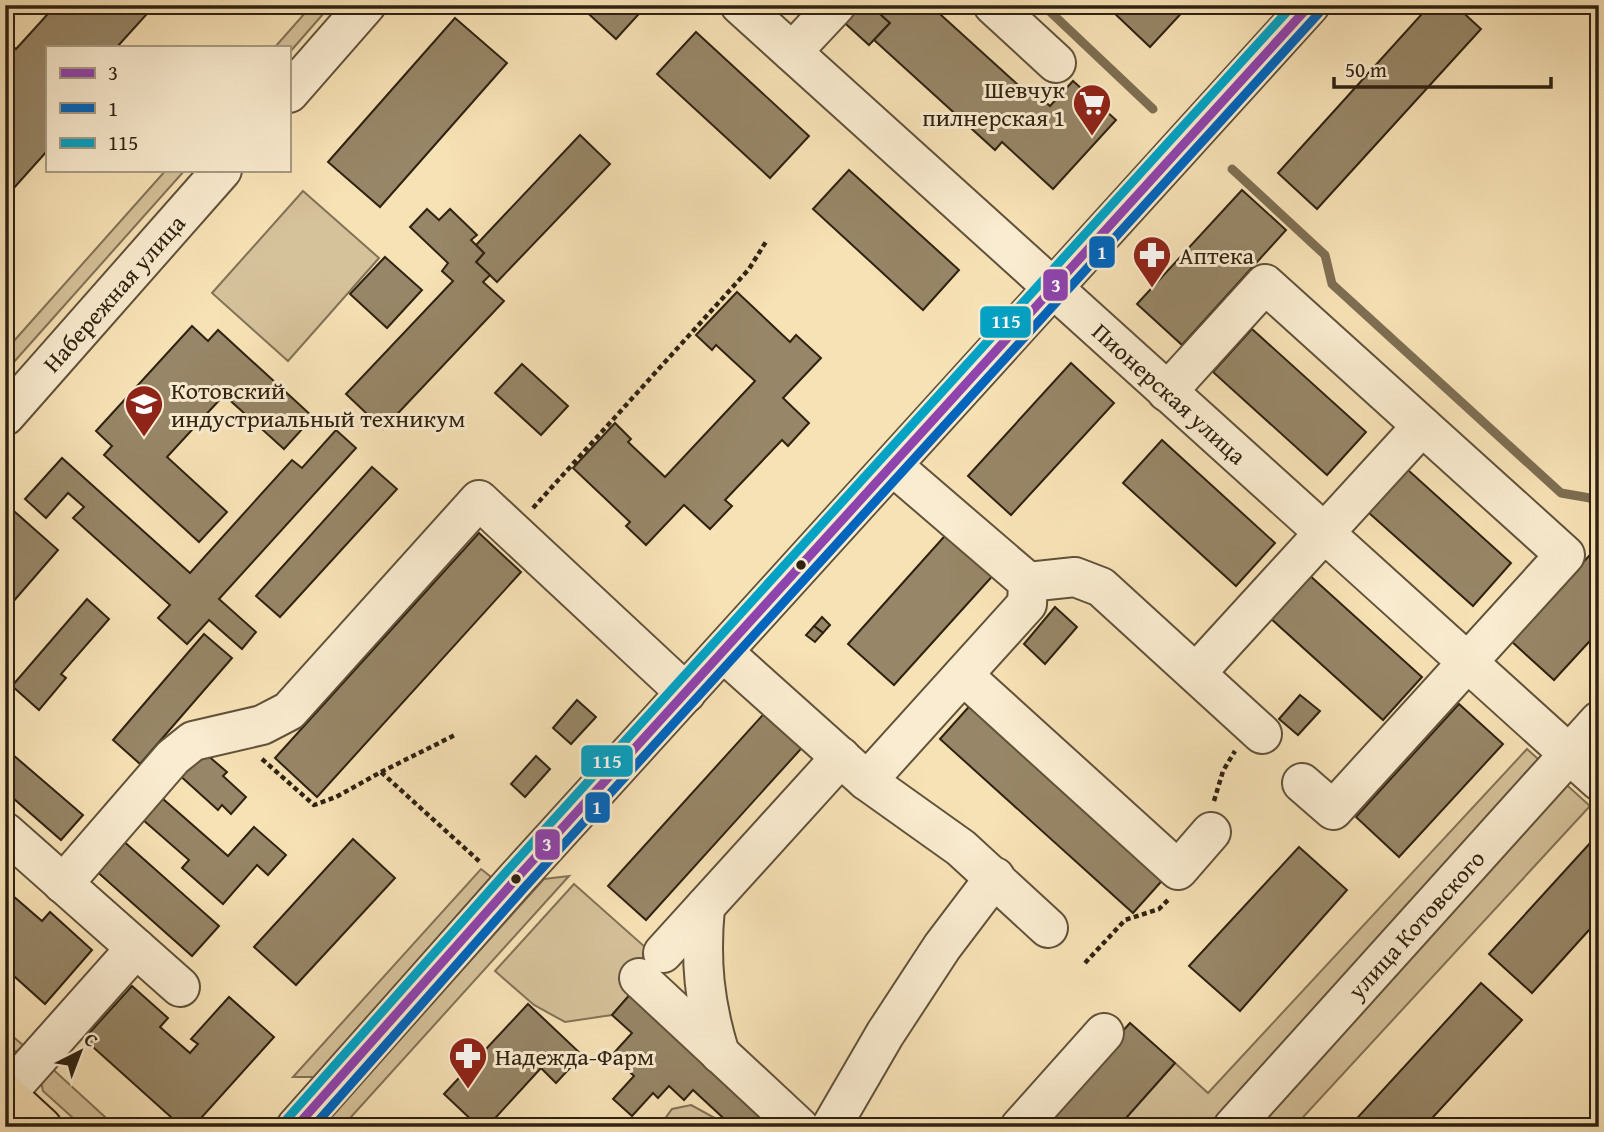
<svg xmlns="http://www.w3.org/2000/svg" width="1604" height="1132" font-family="'Gentium Book Plus',serif">
  <rect width="100%" height="100%" fill="#f7e2b6"/>
  <filter id="stains"><feTurbulence type="fractalNoise" baseFrequency=".00286" numOctaves="4"/><feColorMatrix values="0 0 0 0 .2 0 0 0 0 .09 0 0 0 0 .02 0 0 0 .5 -.17"/></filter>
  <radialGradient id="worn" r=".72"><stop offset=".6" stop-color="#630" stop-opacity="0"/><stop offset="1" stop-color="#630" stop-opacity=".3"/></radialGradient>
  <g fill="#d5c19a" stroke="#827256" stroke-width="2">
    <path d="M312,5H331L289,53V47H275Z"/>
    <path d="M166,170H185L5,372V351Z"/>
    <path d="M303,191L379,258L288,361L212,293Z"/>
    <path d="M1527,749L1590,806L1294,1127H1118L1175,1063L1208,1093Z"/>
    <path d="M481,869L491,877L315,1077H293Z"/>
    <path d="M569,876L342,1127H321L544,879Z"/>
    <path d="M574,884L645,947L639,978L633,991L612,1015L565,1022L534,1005L495,971Z"/>
    <path d="M5,1030L24,1046L17,1051L5,1052Z"/>
    <path d="M46,1063L116,1127H83L43,1091L41,1081Z"/>
    <path d="M691,1105L724,1123L728,1127H659L672,1109Z"/>
  </g>
  <g fill="none" stroke-linecap="round" stroke-linejoin="round">
    <g stroke="#7e6e52" stroke-width="9">
      <path d="M1043,5L1153,109"/>
      <path d="M1232,169L1325,255L1332,284L1561,493L1590,498L1599,506"/>
    </g>
  </g>
  <g fill="#978667" stroke="#2f2211" stroke-width="2">
    <path d="M56,5H155L117,47H47V151L5,198V45L8,42L16,49Z"/>
    <path d="M579,5H647L616,39Z"/>
    <path d="M847,5H870L890,23L869,45L837,16Z"/>
    <path d="M870,5H930L1028,94L1032,90L1050,106L1073,81L1116,120L1053,189L1002,142L995,150L874,40L890,23Z"/>
    <path d="M1118,5H1189L1150,47L1112,11Z"/>
    <path d="M1430,5H1455L1481,29L1317,209L1278,173Z"/>
    <path d="M455,18L507,63L380,207L328,162Z"/>
    <path d="M696,32L809,136L770,178L657,74Z"/>
    <path d="M580,135L610,164L497,282L476,262L484,253L476,245Z"/>
    <path d="M849,170L959,270L923,310L813,209Z"/>
    <path d="M1242,190L1286,230L1182,345L1137,304Z"/>
    <path d="M427,209L439,220L450,209L477,235L471,240L484,253L476,262L490,275L483,282L504,301L383,429L346,394L453,281L442,271L448,263L410,227Z"/>
    <path d="M385,257L422,290L387,328L350,294Z"/>
    <path d="M737,292L790,342L796,335L821,358L783,398L809,423L788,446L782,440L725,500L732,506L710,529L684,505L646,545L626,526L630,522L573,468L615,423L631,439L628,442L665,477L755,381L716,345L712,350L696,335Z"/>
    <path d="M192,326L208,341L218,330L313,417L284,449L224,395L167,457L227,512L199,542L104,455L112,446L96,431Z"/>
    <path d="M1252,329L1366,432L1327,475L1213,372Z"/>
    <path d="M1071,363L1114,403L1011,515L968,476Z"/>
    <path d="M522,364L568,406L541,435L495,393Z"/>
    <path d="M336,430L356,448L219,599L256,632L242,649L209,620L187,644L158,618L170,605L73,518L84,507L68,493L46,518L25,499L62,458L190,573L292,460L302,468Z"/>
    <path d="M1162,440L1275,543L1236,586L1123,483Z"/>
    <path d="M1398,461L1511,563L1473,606L1359,504Z"/>
    <path d="M372,467L397,489L280,617L256,596Z"/>
    <path d="M15,512L58,550L5,611V524Z"/>
    <path d="M951,529L997,571L894,685L848,644Z"/>
    <path d="M479,533L521,572L317,797L275,758Z"/>
    <path d="M1599,545V631L1554,680L1511,641Z"/>
    <path d="M1308,574L1422,677L1383,720L1269,617Z"/>
    <path d="M87,599L109,619L61,674L66,678L39,710L12,686Z"/>
    <path d="M1055,607L1077,627L1045,664L1024,644Z"/>
    <path d="M822,617L830,625L823,633L814,626Z"/>
    <path d="M814,626L823,633L815,642L806,635Z"/>
    <path d="M204,634L232,658L140,764L113,740Z"/>
    <path d="M1300,695L1320,711L1298,735L1279,719Z"/>
    <path d="M577,700L596,717L571,744L553,728Z"/>
    <path d="M975,700L1168,874L1133,913L940,739Z"/>
    <path d="M1459,704L1503,744L1399,857L1356,817Z"/>
    <path d="M770,707L808,741L646,920L608,886Z"/>
    <path d="M5,748L83,815L61,840L5,791Z"/>
    <path d="M199,748L227,772L223,776L246,797L231,814L222,805L218,810L177,773Z"/>
    <path d="M536,756L550,769L525,797L511,784Z"/>
    <path d="M154,791L228,856L254,827L286,855L268,875L257,865L223,904L182,868L189,860L135,813Z"/>
    <path d="M121,839L219,926L192,956L94,869Z"/>
    <path d="M353,839L395,878L296,985L254,947Z"/>
    <path d="M1592,841L1599,847V919L1532,993L1489,954Z"/>
    <path d="M1299,847L1347,890L1240,1011L1189,966Z"/>
    <path d="M5,889L42,921L50,912L92,950L45,1004L5,968Z"/>
    <path d="M1481,983L1522,1020L1424,1127H1349Z"/>
    <path d="M132,986L168,1018L160,1027L190,1053L198,1044L191,1039L229,997L274,1037L193,1127H182L84,1039Z"/>
    <path d="M633,991L779,1127H733L693,1090L684,1100L669,1086L658,1098L653,1093L632,1116L613,1099L634,1076L612,1055L632,1033L612,1015Z"/>
    <path d="M528,1004L582,1055L556,1083L541,1068L487,1127H479L444,1094Z"/>
    <path d="M1130,1023L1175,1063L1118,1127H1036Z"/>
  </g>
  <g fill="none" stroke-linecap="round" stroke-linejoin="round">
    <g stroke="#61523a" stroke-width="42">
      <g id="minor">
        <path id="s1" d="M740,5L1599,781"/>
        <path d="M993,5L1056,63"/>
        <path d="M792,52L836,5"/>
        <path d="M289,93L366,5"/>
        <path d="M1167,392L1265,284L1565,555L1333,810L1302,783"/>
        <path id="s2" d="M5,416L222,170"/>
        <path d="M1028,582L1075,577L1101,587L1262,734"/>
        <path d="M723,652L867,781L961,848L1048,928"/>
        <path d="M1196,673L1422,426"/>
        <path d="M963,675L1178,870L1211,832"/>
        <path d="M867,781L1027,604L1028,582L893,466"/>
        <path d="M5,832L136,948L6,1094"/>
        <path d="M63,884L173,757L193,741L262,725L289,711L479,500L686,693"/>
        <path d="M705,907C700,960 704,1003 720,1054"/>
        <path d="M136,948L180,987"/>
        <path d="M663,953L841,757"/>
        <path d="M639,978L799,1127"/>
        <path d="M296,1127L516,879L1310,5"/>
        <path d="M831,1127L885,1034L942,947L995,877"/>
        <path d="M1020,1127L1104,1033"/>
        <path id="s3" d="M1233,1127L1599,721"/>
      </g>
    </g>
    <g stroke="#2f2211" stroke-width="42">
      <path id="major" d="M5,1093L42,1127"/>
    </g>
    <g stroke="#2f2211" stroke-width="4.5" stroke-dasharray="5 3.5" stroke-linecap="butt">
      <path d="M533,508L749,269L767,240"/>
      <path d="M262,759L314,805L336,797L381,772L480,862"/>
      <path d="M381,772L455,735"/>
      <path d="M1214,801L1223,771L1235,751"/>
      <path d="M1085,963L1125,920L1159,909L1169,899"/>
    </g>
    <use href="#minor" stroke="#faecd0" stroke-width="38"/>
    <use href="#major" stroke="#f7e2b6" stroke-width="38"/>
    <g stroke="#faecd0" stroke-width="14">
      <path id="bus-1" d="M296,1127L516,879L1310,5"/>
    </g>
    <g stroke="#faecd0" stroke-width="14">
      <path id="bus-2" d="M313,1127L525,887L1319,13"/>
    </g>
    <g stroke="#faecd0" stroke-width="14">
      <path id="bus-3" d="M287,1119L507,871L1293,5"/>
    </g>
    <use href="#bus-1" stroke="#8e44ad" stroke-width="9"/>
    <use href="#bus-2" stroke="#0065bd" stroke-width="9"/>
    <use href="#bus-3" stroke="#02a2c5" stroke-width="9"/>
  </g>
  <defs>
    <g id="supermarket-pin" transform="scale(2.0125)"><path d="M0 17L-7.5 6A9.5 9.5 0 1 1 7.5 6Z" fill="#8f2418" stroke="#faecd0"/><path d="M-6-5.5h2.5l.6 2H6L4.5 2H-2.5L-4.4-4H-6ZM-1.5 3.2a1.3 1.3 0 1 0 .1 0ZM3 3.2a1.3 1.3 0 1 0 .1 0Z" fill="#fff"/></g>
    <g id="pharmacy-pin" transform="scale(2.0125)"><path d="M0 17L-7.5 6A9.5 9.5 0 1 1 7.5 6Z" fill="#8f2418" stroke="#faecd0"/><path d="M-2-6h4v4h4v4h-4v4h-4v-4h-4v-4h4Z" fill="#fff"/></g>
    <g id="university-pin" transform="scale(2.0125)"><path d="M0 17L-7.5 6A9.5 9.5 0 1 1 7.5 6Z" fill="#8f2418" stroke="#faecd0"/><path d="M0-5L7-2L0 1L-7-2ZM-4 1L0 2.5L4 1V4Q0 6-4 4Z" fill="#fff"/></g>
  </defs>
  <g fill-rule="evenodd">
    <use href="#supermarket-pin" x="1092" y="103"/>
    <use href="#pharmacy-pin" x="1152" y="255"/>
    <use href="#university-pin" x="144" y="404"/>
    <use href="#pharmacy-pin" x="468" y="1056"/>
  </g>
  <g fill="#2f2211" stroke="#faecd0" stroke-width="2.5">
    <circle cx="801" cy="565" r="6"/>
    <circle cx="516" cy="879" r="6"/>
  </g>
  <g text-anchor="middle" dominant-baseline="central" stroke-width="6" stroke-linejoin="round" paint-order="stroke">
    <g font-size="24" fill="#2f2211" stroke="#faecd0" text-anchor="start">
      <text x="1065" y="89" text-anchor="end">Шевчук<tspan x="1065" dy="28">пилнерская 1</tspan></text>
      <text x="1179" y="255">Аптека</text>
      <text x="171" y="390">Котовский<tspan x="171" dy="28">индустриальный техникум</tspan></text>
      <text x="495" y="1056">Надежда-Фарм</text>
    </g>
    <g font-size="24" fill="#2f2211" stroke="#faecd0">
      <text stroke="none"><textPath href="#s2" startOffset="164">Набережная улица</textPath></text>
      <text stroke="none"><textPath href="#s1" startOffset="579">Пионерская улица</textPath></text>
      <text stroke="none"><textPath href="#s3" startOffset="273">улица Котовского</textPath></text>
    </g>
  </g>
  <g stroke="#faecd0" stroke-width="2.5">
    <rect x="1088" y="235" width="28" height="34" rx="7" fill="#0065bd"/>
    <rect x="1042" y="268" width="27" height="34" rx="7" fill="#8e44ad"/>
    <rect x="979" y="305" width="53" height="34" rx="7" fill="#02a2c5"/>
    <rect x="580" y="744" width="54" height="34" rx="7" fill="#02a2c5"/>
    <rect x="584" y="791" width="27" height="33" rx="7" fill="#0065bd"/>
    <rect x="534" y="828" width="27" height="33" rx="7" fill="#8e44ad"/>
  </g>
  <g font-size="19" text-anchor="middle" font-weight="bold" fill="#fff">
    <text x="1102" y="259">1</text>
    <text x="1056" y="292">3</text>
    <text x="1006" y="328">115</text>
    <text x="607" y="768">115</text>
    <text x="597" y="814">1</text>
    <text x="547" y="851">3</text>
  </g>
  <rect width="1604" height="1132" fill="none" stroke="#f7e2b6" stroke-width="28"/>
  <rect x="7" y="7" width="1590" height="1118" fill="none" stroke="#2f2211" stroke-width="3.5"/>
  <rect x="14" y="14" width="1576" height="1104" fill="none" stroke="#2f2211" stroke-width="2"/>
  <rect x="46" y="46" width="245" height="126" fill="#faecd0" stroke="#a99b84" stroke-width="2"/>
  <rect x="60" y="68" width="35" height="10" fill="#8e44ad" stroke="#a99b84" stroke-width="2"/>
  <text x="108" y="80" font-size="21" fill="#2f2211">3</text>
  <rect x="60" y="103" width="35" height="10" fill="#0065bd" stroke="#a99b84" stroke-width="2"/>
  <text x="108" y="116" font-size="21" fill="#2f2211">1</text>
  <rect x="60" y="138" width="35" height="10" fill="#02a2c5" stroke="#a99b84" stroke-width="2"/>
  <text x="108" y="150" font-size="21" fill="#2f2211">115</text>
  <g transform="translate(80 1052) rotate(42)" stroke="#faecd0" stroke-width="5" paint-order="stroke">
  <path d="M0-5L12 26L0 18L-12 26Z" fill="#2f2211"/>
  <text y="-10" font-size="19" font-weight="bold" text-anchor="middle" fill="#2f2211">С</text>
  </g>
  <path d="M1334 77v10h217v-10" fill="none" stroke="#2f2211" stroke-width="3.5"/>
  <text x="1345" y="77" font-size="21" fill="#2f2211" stroke="#faecd0" stroke-width="5" paint-order="stroke">50 m</text>
  <rect width="100%" height="100%" filter="url(#stains)"/>
  <rect width="100%" height="100%" fill="url(#worn)"/>
</svg>
